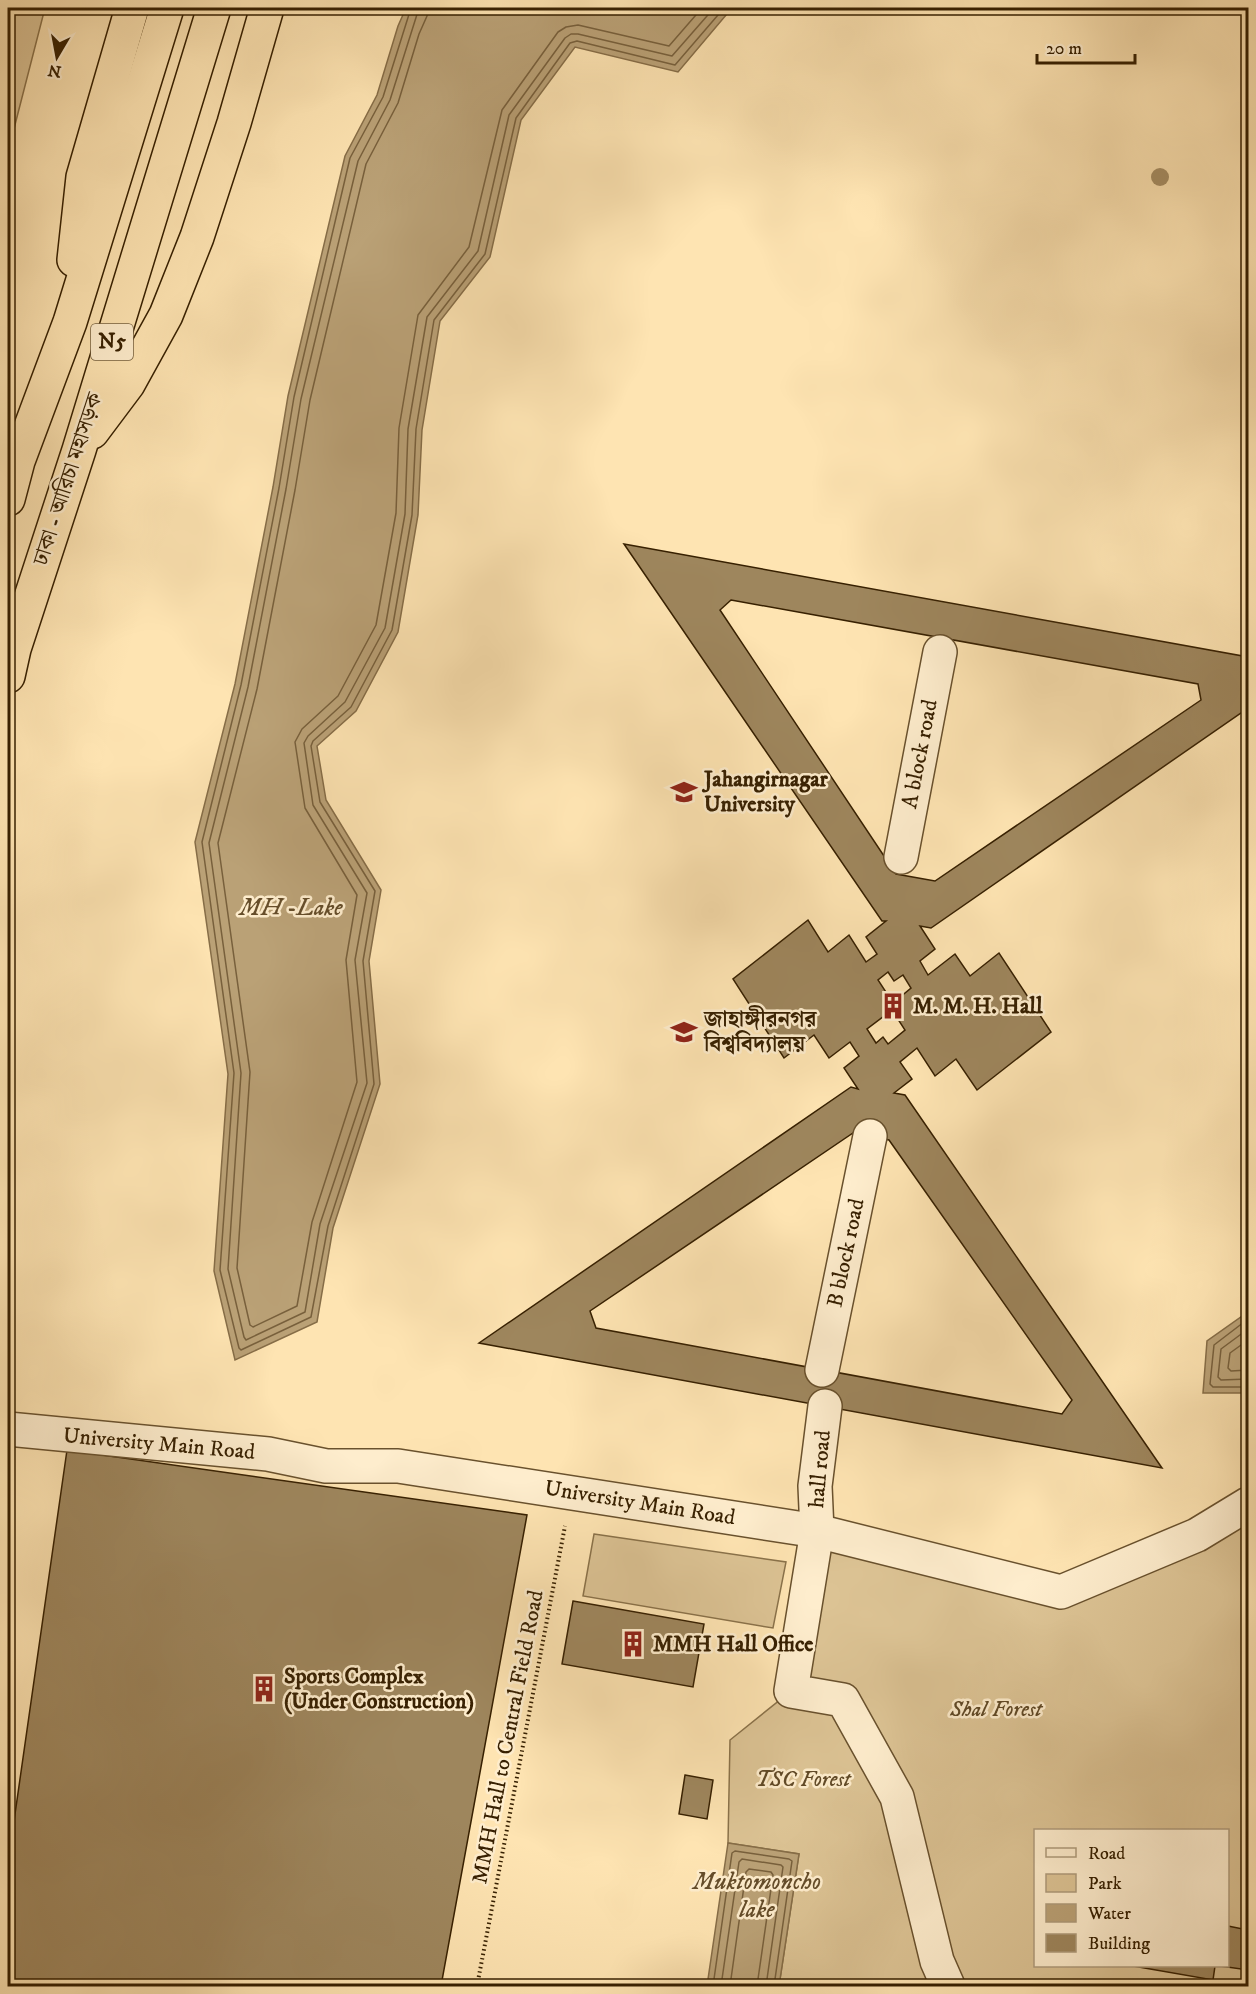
<svg xmlns="http://www.w3.org/2000/svg" width="1256" height="1994" font-family="'IM FELL DW Pica','Noto Serif Bengali',serif">
  <rect width="100%" height="100%" fill="#fee4b2"/>
  <filter id="stains"><feTurbulence type="fractalNoise" baseFrequency=".00333" numOctaves="4"/><feColorMatrix values="0 0 0 0 .2 0 0 0 0 .09 0 0 0 0 .02 0 0 0 .5 -.17"/></filter>
  <radialGradient id="worn" r=".72"><stop offset=".6" stop-color="#630" stop-opacity="0"/><stop offset="1" stop-color="#630" stop-opacity=".3"/></radialGradient>
  <g fill="#dcc394" stroke="#8a724a" stroke-width="1.5" fill-rule="evenodd">
    <path d="M8,8H45L8,152Z"/>
    <path d="M1248,1504V1986H779L799,1854L728,1843L730,1740L791,1691L817,1531L1061,1592ZM1036,1830H1228V1966H1036Z"/>
    <path d="M594,1534L786,1562L773,1628L583,1596Z"/>
  </g>
  <g fill="#baa176" stroke="#866d47" stroke-width="1.5">
    <path d="M406,8H732L678,72L575,47L521,120L490,257L440,321L422,430L418,515L398,632L356,711L317,746L326,800L381,890L369,961L380,1084L333,1228L317,1322L235,1360L214,1271L228,1074L195,842L235,684L273,487L288,396L345,156L377,95L398,26Z"/>
    <path d="M1248,1312V1393H1203L1207,1341Z"/>
    <path d="M728,1843L799,1854L779,1986H707Z"/>
  </g>
  <g fill="none" stroke-linecap="round" stroke-linejoin="round">
    <g stroke="#78603c" stroke-width="1.5">
      <path d="M411,8L383,97L350,158L294,397L279,488L241,685L202,842L234,1073L220,1270L239,1348L241,1350L311,1317L328,1226L374,1084L363,961L375,891L320,802L311,746L313,741L351,707L392,630L412,515L416,429L434,320L485,254L516,118L570,43L577,41L675,65L724,8"/>
      <path d="M419,8L390,100L358,161L301,399L286,489L248,687L209,843L241,1073L228,1269L244,1337L246,1340L305,1312L320,1224L367,1083L355,960L367,893L313,805L304,743L308,736L345,702L385,628L405,514L408,429L427,317L478,251L509,115L565,38L571,34H578L672,56L714,8"/>
      <path d="M428,8L427,16L419,34L398,103L366,164L310,400L295,490L257,689L218,843L250,1072L237,1268L250,1325L253,1327L297,1306L312,1222L357,1082L346,960L357,895L305,808L295,742L302,729L338,696L376,625L396,513L399,428L418,315L469,247L502,110L558,32L566,27L578,25L669,46L702,8"/>
      <path d="M1248,1319L1214,1345L1210,1384L1213,1387H1248"/>
      <path d="M1248,1329L1221,1349L1218,1377L1221,1380L1248,1379"/>
      <path d="M1248,1340L1230,1353L1228,1368L1231,1371L1248,1370"/>
      <path d="M713,1986L732,1853L735,1851L789,1859L792,1861L774,1986"/>
      <path d="M721,1986L739,1862L742,1859L781,1865L783,1867L766,1986"/>
      <path d="M730,1986L746,1872L749,1869L771,1872L773,1875L757,1986"/>
    </g>
  </g>
  <g fill="#9e865d" stroke="#372001" stroke-width="1.5" fill-rule="evenodd">
    <path d="M624,544L1248,657V708L931,928L920,926L935,949L920,961L928,975L955,954L970,976L999,953L1051,1032L977,1090L956,1059L935,1076L917,1048L900,1062L912,1079L894,1093L905,1095L1162,1468L479,1343L851,1087L858,1089L844,1068L859,1056L850,1042L829,1058L814,1035L784,1058L733,979L808,920L828,952L849,935L866,962L877,954L866,937L886,921H882ZM731,600L1198,684L1201,700L935,881L896,874L720,610ZM888,972L894,981L903,975L911,988L893,1003L878,980ZM892,1010L905,1030L888,1044L883,1037L876,1043L867,1029ZM853,1133L889,1140L1072,1400L1062,1414L596,1328L590,1311Z"/>
    <path d="M67,1450L527,1515L441,1986H8V1863Z"/>
    <path d="M573,1601L704,1624L693,1687L562,1664Z"/>
    <path d="M685,1775L713,1780L707,1819L679,1814Z"/>
    <path d="M1228,1926L1248,1930V1970L1220,1966H1228Z"/>
    <path d="M1133,1966H1215L1213,1980Z"/>
  </g>
  <g fill="none" stroke-linecap="round" stroke-linejoin="round">
    <g stroke="#69512d" stroke-width="36">
      <g id="minor">
        <path d="M901,857L940,652"/>
        <path d="M822,1370L870,1136"/>
        <path d="M825,1406L815,1486L817,1531L791,1691L843,1700L897,1797L937,1961L948,1986"/>
      </g>
    </g>
    <g stroke="#69512d" stroke-width="36">
      <path id="tertiary" d="M8,1429L268,1454L326,1466H398L817,1531L1061,1592L1197,1535L1248,1504"/>
    </g>
    <g stroke="#372001" stroke-width="36">
      <g id="trunk">
        <path d="M74,260L83,177L132,8"/>
        <path d="M92,432L128,384L166,315L197,237L234,123L267,8"/>
        <path d="M8,499L18,461L70,322L167,8"/>
        <path d="M8,676L14,649L79,450L214,8"/>
      </g>
    </g>
    <path stroke="#372001" stroke-width="4" stroke-dasharray="1.5 3" stroke-linecap="butt" d="M477,1986L565,1526"/>
    <use href="#minor" stroke="#feedcd" stroke-width="33"/>
    <use href="#tertiary" stroke="#feedcd" stroke-width="33"/>
    <use href="#trunk" stroke="#fee4b2" stroke-width="33"/>
  </g>
  <circle fill="#a78f65" cx="1160" cy="177" r="9"/>
  <defs>
    <g id="university-bare" transform="scale(2.07)"><path d="M0-5L7-2L0 1L-7-2ZM-4 1L0 2.5L4 1V4Q0 6-4 4Z" fill="#8f2418" stroke="#feedcd" stroke-width="2.5" paint-order="stroke"/></g>
    <g id="building-bare" transform="scale(2.07)"><path d="M-4-6H4V6H1V3H-1V6H-4ZM-2.5-4.3h1.7v1.8h-1.7ZM.8-4.3h1.7v1.8H.8ZM-2.5-1h1.7V.8h-1.7ZM.8-1h1.7V.8H.8Z" fill="#8f2418" stroke="#feedcd" stroke-width="2.5" paint-order="stroke"/></g>
  </defs>
  <g fill-rule="evenodd">
    <use href="#university-bare" x="684" y="792"/>
    <use href="#building-bare" x="893" y="1006"/>
    <use href="#university-bare" x="684" y="1032"/>
    <use href="#building-bare" x="633" y="1644"/>
    <use href="#building-bare" x="264" y="1689"/>
  </g>
  <g text-anchor="middle" dominant-baseline="central" stroke-width="5" stroke-linejoin="round" paint-order="stroke">
    <rect fill="#feedcd" stroke="#735e3e" stroke-width="1.5" x="91" y="324" width="42" height="36" rx="4.5"/>
    <g font-size="21" font-weight="bold" fill="#372001">
      <text x="112" y="342">N5</text>
    </g>
    <g font-size="22" fill="#372001" stroke="#feedcd">
      <text transform="translate(68 479) rotate(-72)">ঢাকা - আরিচা মহাসড়ক</text>
      <text transform="translate(920 754) rotate(-79)">A block road</text>
      <text transform="translate(846 1253) rotate(-78)">B block road</text>
      <text transform="translate(159 1444) rotate(5)">University Main Road</text>
      <text transform="translate(820 1469) rotate(-85)">hall road</text>
      <text transform="translate(640 1503) rotate(9)">University Main Road</text>
      <text transform="translate(508 1737) rotate(-79)">MMH Hall to Central Field Road</text>
    </g>
    <g font-size="22" font-weight="bold" fill="#372001" stroke="#feedcd" text-anchor="start">
      <text x="704" y="779">Jahangirnagar<tspan x="704" dy="25">University</tspan></text>
      <text x="913" y="1006">M. M. H. Hall</text>
      <text x="704" y="1019">জাহাঙ্গীরনগর<tspan x="704" dy="25">বিশ্ববিদ্যালয়</tspan></text>
      <text x="653" y="1644">MMH Hall Office</text>
      <text x="284" y="1676">Sports Complex<tspan x="284" dy="25">(Under Construction)</tspan></text>
    </g>
    <g font-size="22" font-style="italic" fill="#604926" stroke="#feedcd">
      <text x="996" y="1709">Shal Forest</text>
      <text x="803" y="1779">TSC Forest</text>
    </g>
    <g font-size="24" font-style="italic" fill="#654d2a" stroke="#feedcd">
      <text x="291" y="908">MH -Lake</text>
      <text x="757" y="1882">Muktomoncho<tspan x="757" dy="28">lake</tspan></text>
    </g>
  </g>
  <rect width="1256" height="1994" fill="none" stroke="#fee4b2" stroke-width="30"/>
  <rect x="9" y="9" width="1238" height="1976" fill="none" stroke="#372001" stroke-width="3"/>
  <rect x="15" y="15" width="1226" height="1964" fill="none" stroke="#372001" stroke-width="1.5"/>
  <rect x="1034" y="1829" width="195" height="138" fill="#feedcd" stroke="#ae9b7b" stroke-width="1.5"/>
  <rect x="1046" y="1848" width="30" height="9" fill="#feedcd" stroke="#ae9b7b" stroke-width="1.5"/>
  <text x="1088" y="1859" font-size="18" fill="#372001">Road</text>
  <rect x="1046" y="1874" width="30" height="18" fill="#dcc394" stroke="#ae9b7b" stroke-width="1.5"/>
  <text x="1088" y="1889" font-size="18" fill="#372001">Park</text>
  <rect x="1046" y="1904" width="30" height="18" fill="#baa176" stroke="#ae9b7b" stroke-width="1.5"/>
  <text x="1088" y="1919" font-size="18" fill="#372001">Water</text>
  <rect x="1046" y="1934" width="30" height="18" fill="#9e865d" stroke="#ae9b7b" stroke-width="1.5"/>
  <text x="1088" y="1949" font-size="18" fill="#372001">Building</text>
  <g transform="translate(57 57) rotate(190)" stroke="#feedcd" stroke-width="4.5" paint-order="stroke">
  <path d="M0-4.5L10 22L0 15L-10 22Z" fill="#372001"/>
  <text y="-9" font-size="16" font-weight="bold" text-anchor="middle" fill="#372001">N</text>
  </g>
  <path d="M1037 54v9h98v-9" fill="none" stroke="#372001" stroke-width="3"/>
  <text x="1046" y="54" font-size="18" fill="#372001" stroke="#feedcd" stroke-width="4.5" paint-order="stroke">20 m</text>
  <rect width="100%" height="100%" filter="url(#stains)"/>
  <rect width="100%" height="100%" fill="url(#worn)"/>
</svg>
